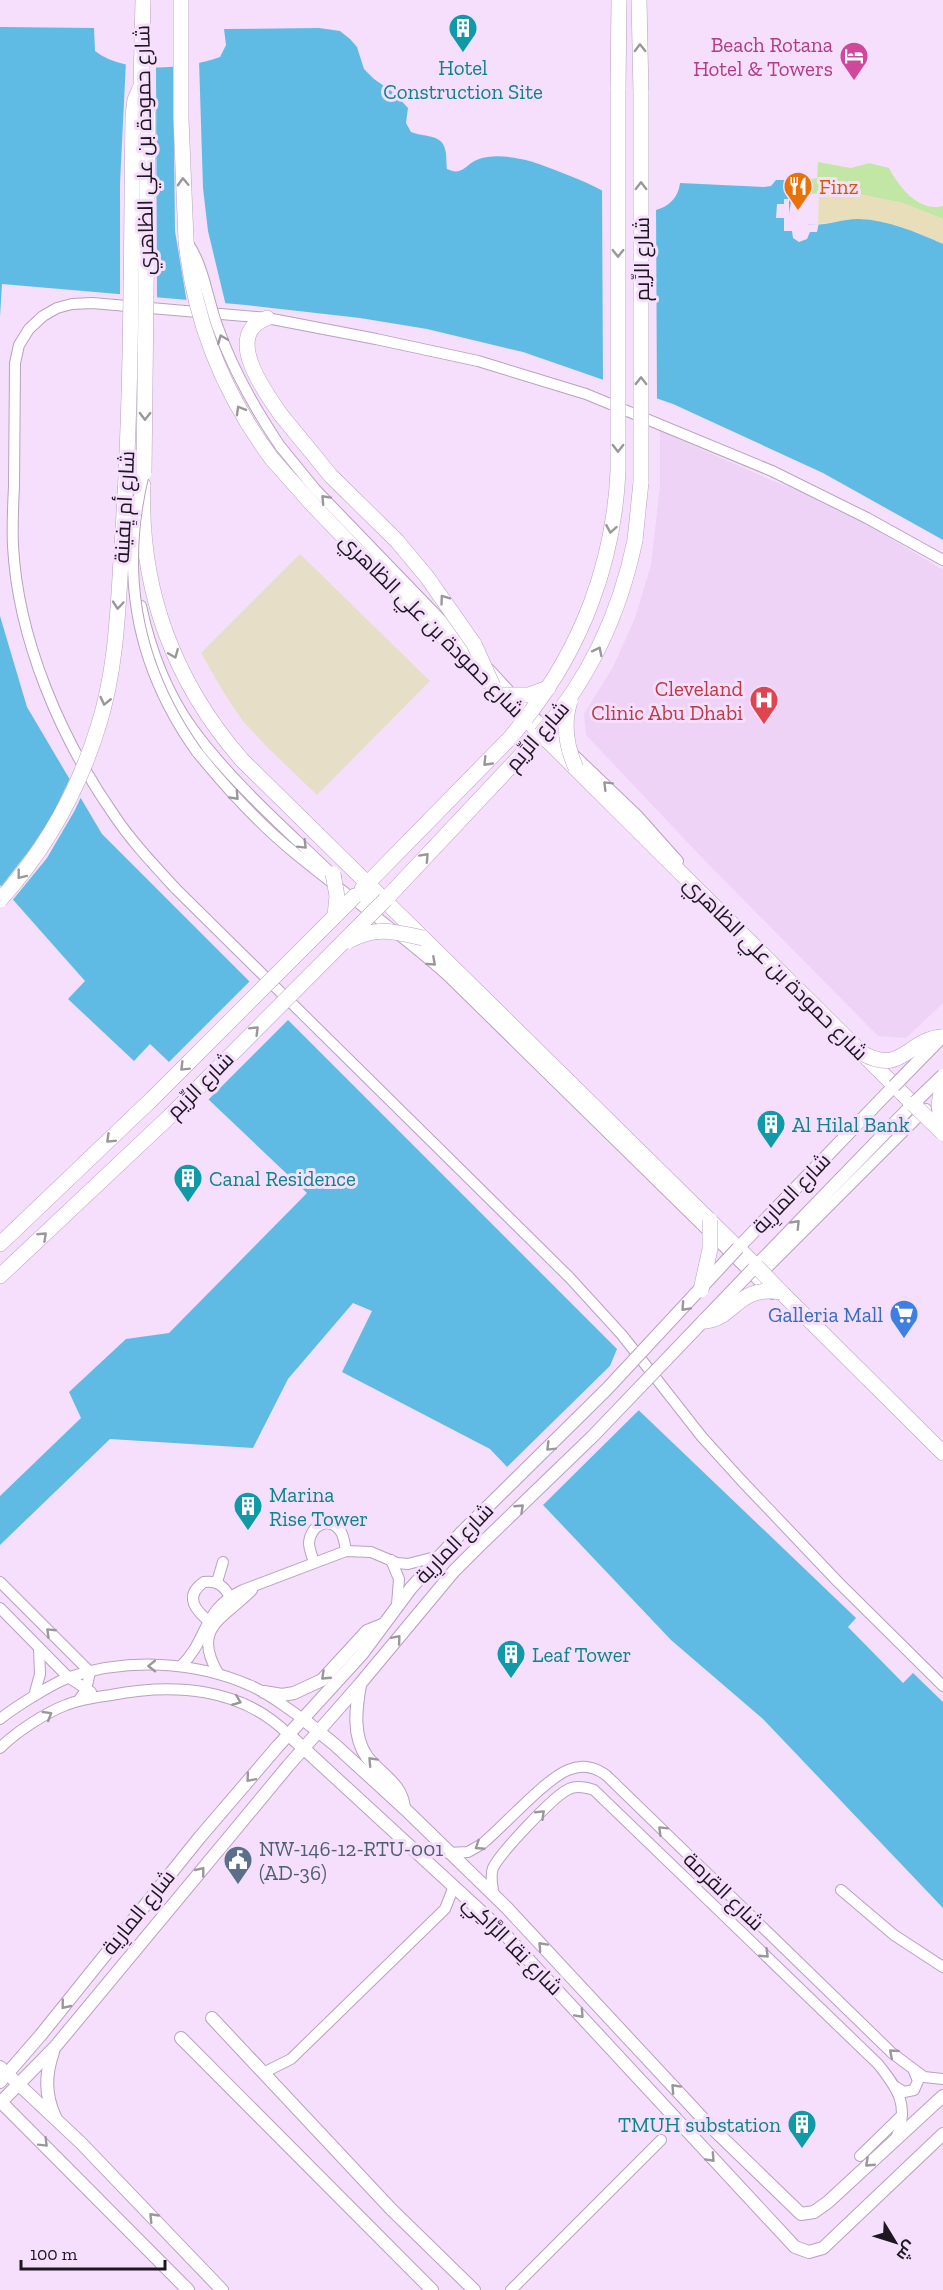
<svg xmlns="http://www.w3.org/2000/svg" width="943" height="2290" font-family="'Zilla Slab',Cairo,serif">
  <rect width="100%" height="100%" fill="#f5dffc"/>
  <path fill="#e7dec8" d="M300,554L430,681L317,795L268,748L242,720L224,693L201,653Z"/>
  <path fill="#eed3f6" d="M660,431L766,478L833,504L943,570V1003L906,1038L878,1036L710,866L586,735L584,714L613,667L635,618L651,565L660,486Z"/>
  <path fill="#c2e7a5" d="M818,162L851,168L869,163L889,168C899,187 918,212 943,206V219L902,203L853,193L801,194V181L817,178Z"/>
  <path fill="#e8dfba" d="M853,193L902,203L943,219V244L916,232L860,219L818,224L819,194Z"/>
  <g fill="#60bbe4">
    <path d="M0,27L94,28L95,51C126,75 186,69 220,57L226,45L224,29L319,28L340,31L350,39L357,47L364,69L374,79L394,93L408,108L406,123L411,132C423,137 442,134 445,149C447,156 446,163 447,169C463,177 466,163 479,159C495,153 523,158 539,164C560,172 583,180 603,191C615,197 630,211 644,211C663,212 678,201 680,183L764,187L771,186L776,180H795L789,213C805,236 837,218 859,219C888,220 916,232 943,244V540L823,473L673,404L523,352L427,329L360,318L246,305L2,284L0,317Z"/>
    <path d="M0,616L27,707L102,834L617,1349L605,1378L856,1618L848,1627L903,1683L913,1673L943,1702V1908L763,1719L671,1640L490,1449L342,1372L372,1311L353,1303L288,1379L253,1448L110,1439L0,1545V1496L81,1418L69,1392L126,1339L169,1333L307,1193L150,1044L134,1061L68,999L85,981L0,885Z"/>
  </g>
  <g fill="#f5dffc">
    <path d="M199,60L203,188L208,231L226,306L187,303L175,231L173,63Z"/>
    <path d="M126,61L156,64L157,300L120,297V184Z"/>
    <path d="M602,187L626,201L644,209L656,206L657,401L603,383Z"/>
    <path d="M784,199H789V213L795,219L810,225L818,224L819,222L817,232H810L807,239L799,242L793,238L792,231H784V218H776L777,204H784Z"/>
    <path d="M71,776L82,795L75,810L47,858L11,902L0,888L31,848L52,816Z"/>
    <path d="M251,980L289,1019L206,1102L167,1064Z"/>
    <path d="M615,1361L608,1377L641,1408L541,1507L505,1469Z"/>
  </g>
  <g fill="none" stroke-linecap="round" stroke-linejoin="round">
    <g stroke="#b7a2be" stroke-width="12">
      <g id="minor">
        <path d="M280,446L315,489L474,654"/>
        <path d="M943,560L867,518L772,471L586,394L478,361L376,339L267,318L92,303L72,304L57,308L43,316L29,329L19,345L15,363C15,404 14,445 14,486C13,506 12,526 13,546C18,640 61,739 114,815C132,842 154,865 176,889L570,1278L622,1335L702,1437L741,1480L838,1582L943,1686"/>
        <path d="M141,606C150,648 167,693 192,728C232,783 288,831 336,878"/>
        <path d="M489,669L525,708L637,815L678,861"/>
        <path d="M197,752C227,789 259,824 296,854C346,895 399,932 447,975L772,1294"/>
        <path d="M354,894L370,900H385"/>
        <path d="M759,1276L926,1109"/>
        <path d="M391,1560L399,1579L397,1605"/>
        <path d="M314,1562C312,1556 309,1549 309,1543C310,1525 330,1515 341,1532C344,1537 345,1545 346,1551"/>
        <path d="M0,1582L90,1672L86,1690L79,1700"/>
        <path d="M217,1582L223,1562"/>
        <path d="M0,1608L68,1677L91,1692"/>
        <path d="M212,1624C197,1612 182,1597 204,1582C217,1580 224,1586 230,1597"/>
        <path d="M181,1666C209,1639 201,1610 243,1590L346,1551L371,1552L397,1563L408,1564L439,1556"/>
        <path d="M218,1673C191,1627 224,1619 252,1590"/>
        <path d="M34,1696L40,1674L39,1648"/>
        <path d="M0,1719C15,1707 53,1683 70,1677C127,1658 194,1661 249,1685C269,1693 285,1707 303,1719"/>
        <path d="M0,1748C16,1732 45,1713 66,1705C80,1699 96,1697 111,1695C173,1683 241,1687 288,1734"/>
        <path d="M448,1853L468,1852L482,1844C504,1826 544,1780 568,1770C582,1764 596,1767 607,1776L892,2053L924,2077L943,2079"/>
        <path d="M841,1890L894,1935L943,1967"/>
        <path d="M494,1895C492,1886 490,1876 493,1868C500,1853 552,1798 567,1790C575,1785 585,1787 594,1790L878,2064C898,2089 910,2106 896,2138"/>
        <path d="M265,2072L291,2059L445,1909L454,1886"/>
        <path d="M896,2087L904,2092L914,2090L918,2081L914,2071"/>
        <path d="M860,2156L902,2115"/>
        <path d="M511,2290L661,2140"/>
      </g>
    </g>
    <g stroke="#b7a2be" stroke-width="14">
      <g id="tertiary">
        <path d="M738,1248L894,1086"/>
        <path d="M756,1266L913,1104"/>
        <path d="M360,1685C356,1708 352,1736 367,1757C381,1775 402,1784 404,1808"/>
        <path d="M264,1692L282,1695L294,1693L322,1680L367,1631L382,1625"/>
        <path d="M303,1719L334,1744L404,1808L507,1908L708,2124L801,2214L814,2212L828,2202L943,2096"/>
        <path d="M288,1734L500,1929L795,2247L809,2252L823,2248L943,2134"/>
        <path d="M212,2018L391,2209L474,2290"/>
        <path d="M181,2038L432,2290"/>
        <path d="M53,2052C45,2075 45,2095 55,2117"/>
        <path d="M0,2067L81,2143L222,2290"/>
        <path d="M0,2082L40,2036L200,1837L278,1746L362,1654L411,1588L461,1533"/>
        <path d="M0,2101L188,2290"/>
        <path d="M1,2102L55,2047L288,1766L360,1684L454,1571L477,1548"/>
      </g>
    </g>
    <g stroke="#b7a2be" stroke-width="16">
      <g id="secondary">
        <path d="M181,0V119L186,240"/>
        <path d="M639,0L641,93"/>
        <path d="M141,86L143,0"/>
        <path d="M618,89L619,0"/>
        <path d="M267,318C222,334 265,392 281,415"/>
        <path d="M272,459L311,503L356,550L913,1104"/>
        <path d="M143,485C139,589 174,682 242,760L756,1266"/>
        <path d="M635,540L641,482"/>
        <path d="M362,889L511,737L526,718"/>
        <path d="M385,900L541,734"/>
        <path d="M0,1244L152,1099"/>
        <path d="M0,1276L170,1116"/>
        <path d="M781,1292L943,1453"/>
      </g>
    </g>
    <use href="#minor" stroke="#fff" stroke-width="10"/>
    <use href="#tertiary" stroke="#fff" stroke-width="12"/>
    <use href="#secondary" stroke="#fff" stroke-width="15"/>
    <g stroke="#b7a2be" stroke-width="12" stroke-linecap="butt">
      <g id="minor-bridge">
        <path d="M189,245C204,267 208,302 218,328C233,370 255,409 280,446"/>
        <path d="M144,473C119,574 137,668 197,752"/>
      </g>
    </g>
    <g stroke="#b7a2be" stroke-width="14" stroke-linecap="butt">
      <g id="tertiary-bridge">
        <path d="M894,1086L942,1037"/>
        <path d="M913,1104L943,1075"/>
        <path d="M461,1533L607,1389L738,1248"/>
        <path d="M477,1548L593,1436L756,1266"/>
      </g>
    </g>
    <g stroke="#b7a2be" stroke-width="16" stroke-linecap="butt">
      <g id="secondary-bridge">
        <path d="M141,86L146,99L148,120L144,473"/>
        <path d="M641,93V482"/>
        <path d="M186,240C194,322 223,393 272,459"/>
        <path d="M281,415L331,476L397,541L427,577L474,644L493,686"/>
        <path d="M502,695H529L548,688"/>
        <path d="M570,701C563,723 566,746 576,768"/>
        <path d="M526,718C582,647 614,562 618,471V89"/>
        <path d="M541,734C591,677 620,613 635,540"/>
        <path d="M333,874L337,896L335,916"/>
        <path d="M0,900C46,849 79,790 99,724C117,666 118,605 122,545C132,402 131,258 133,115L135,100L141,86"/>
        <path d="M348,941C377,926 392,931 423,938"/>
        <path d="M862,1053C902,1076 908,1039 942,1037"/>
        <path d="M152,1099L355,896"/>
        <path d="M913,1104L943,1133"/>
        <path d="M170,1116L385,900"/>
        <path d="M943,1133L939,1105L943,1080"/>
        <path d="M756,1266L781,1292"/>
        <path d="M701,1290L710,1249V1220"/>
        <path d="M705,1321C736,1318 736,1285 781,1292"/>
      </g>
    </g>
    <use href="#minor-bridge" stroke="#fff" stroke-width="10"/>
    <use href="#tertiary-bridge" stroke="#fff" stroke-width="12"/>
    <use href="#secondary-bridge" stroke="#fff" stroke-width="15"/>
  </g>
  <defs><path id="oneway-chevron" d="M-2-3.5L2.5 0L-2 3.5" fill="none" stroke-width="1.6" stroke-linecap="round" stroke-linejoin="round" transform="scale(1.5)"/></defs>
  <g stroke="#9a979b">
    <use href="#oneway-chevron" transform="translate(640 48) rotate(-91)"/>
    <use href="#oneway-chevron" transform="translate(183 182) rotate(-92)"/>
    <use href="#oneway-chevron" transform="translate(641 186) rotate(-90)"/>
    <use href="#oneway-chevron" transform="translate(618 253) rotate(90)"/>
    <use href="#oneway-chevron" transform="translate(222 339) rotate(-112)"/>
    <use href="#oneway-chevron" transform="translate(641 381) rotate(-90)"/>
    <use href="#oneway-chevron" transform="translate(240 410) rotate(-120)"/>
    <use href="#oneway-chevron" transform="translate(145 416) rotate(91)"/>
    <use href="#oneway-chevron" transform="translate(618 448) rotate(90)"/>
    <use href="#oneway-chevron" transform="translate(325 499) rotate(-133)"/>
    <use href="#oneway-chevron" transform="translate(611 529) rotate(100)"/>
    <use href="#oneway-chevron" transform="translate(444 599) rotate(-126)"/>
    <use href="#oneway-chevron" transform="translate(118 605) rotate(95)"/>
    <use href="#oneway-chevron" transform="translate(598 651) rotate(-63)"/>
    <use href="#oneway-chevron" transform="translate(174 654) rotate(68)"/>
    <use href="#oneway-chevron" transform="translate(105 701) rotate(103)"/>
    <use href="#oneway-chevron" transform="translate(487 762) rotate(134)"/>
    <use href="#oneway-chevron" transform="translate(607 785) rotate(-135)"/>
    <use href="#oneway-chevron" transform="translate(235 796) rotate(47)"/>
    <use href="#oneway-chevron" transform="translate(303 845) rotate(45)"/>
    <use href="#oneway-chevron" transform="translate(425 857) rotate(-47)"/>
    <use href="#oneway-chevron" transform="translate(21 875) rotate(128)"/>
    <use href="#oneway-chevron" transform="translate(432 962) rotate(42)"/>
    <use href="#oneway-chevron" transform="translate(255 1030) rotate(-45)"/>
    <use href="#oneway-chevron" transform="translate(184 1067) rotate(135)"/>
    <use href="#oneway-chevron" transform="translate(110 1139) rotate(136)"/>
    <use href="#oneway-chevron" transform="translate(796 1224) rotate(-46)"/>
    <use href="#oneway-chevron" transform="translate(43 1236) rotate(-43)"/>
    <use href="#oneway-chevron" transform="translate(685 1307) rotate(133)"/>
    <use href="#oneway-chevron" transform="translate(550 1447) rotate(135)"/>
    <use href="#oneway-chevron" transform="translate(520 1508) rotate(-43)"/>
    <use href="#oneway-chevron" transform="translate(50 1632) rotate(-136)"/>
    <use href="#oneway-chevron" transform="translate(397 1639) rotate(-50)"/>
    <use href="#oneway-chevron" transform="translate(152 1666) rotate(179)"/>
    <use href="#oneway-chevron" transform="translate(325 1676) rotate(137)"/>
    <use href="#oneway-chevron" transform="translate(237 1701) rotate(22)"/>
    <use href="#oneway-chevron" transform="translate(48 1715) rotate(-31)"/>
    <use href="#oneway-chevron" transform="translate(372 1761) rotate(-133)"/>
    <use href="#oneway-chevron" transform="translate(250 1778) rotate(130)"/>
    <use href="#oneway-chevron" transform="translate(541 1814) rotate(-44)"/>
    <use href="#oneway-chevron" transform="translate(662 1830) rotate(-135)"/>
    <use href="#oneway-chevron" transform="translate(479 1846) rotate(147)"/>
    <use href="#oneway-chevron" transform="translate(201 1871) rotate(-51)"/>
    <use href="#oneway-chevron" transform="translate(542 1946) rotate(-133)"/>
    <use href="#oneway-chevron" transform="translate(765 1954) rotate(44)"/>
    <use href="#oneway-chevron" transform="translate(65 2005) rotate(129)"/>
    <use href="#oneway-chevron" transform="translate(580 2014) rotate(47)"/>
    <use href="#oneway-chevron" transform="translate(893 2053) rotate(-139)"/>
    <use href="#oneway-chevron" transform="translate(675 2088) rotate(-133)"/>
    <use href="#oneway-chevron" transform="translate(44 2143) rotate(45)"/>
    <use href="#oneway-chevron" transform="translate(711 2158) rotate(47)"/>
    <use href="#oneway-chevron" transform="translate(869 2163) rotate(137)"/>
    <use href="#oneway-chevron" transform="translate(153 2217) rotate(-134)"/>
  </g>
  <defs>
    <g id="building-pin" transform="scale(1.5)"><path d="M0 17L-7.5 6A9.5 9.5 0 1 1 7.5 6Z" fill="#0f9aa8" stroke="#f5dffc"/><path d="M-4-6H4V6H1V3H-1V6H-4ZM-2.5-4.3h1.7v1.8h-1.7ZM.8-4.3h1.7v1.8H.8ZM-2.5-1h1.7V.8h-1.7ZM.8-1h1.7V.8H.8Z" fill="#fff"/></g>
    <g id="hotel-pin" transform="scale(1.5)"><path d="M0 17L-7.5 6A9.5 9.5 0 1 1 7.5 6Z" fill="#d1479c" stroke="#f5dffc"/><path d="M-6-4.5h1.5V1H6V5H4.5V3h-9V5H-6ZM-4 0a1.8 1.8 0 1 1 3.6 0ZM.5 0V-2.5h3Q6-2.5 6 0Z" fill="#fff"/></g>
    <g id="restaurant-pin" transform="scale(1.5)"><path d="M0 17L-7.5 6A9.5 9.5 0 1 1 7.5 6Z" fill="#e8710a" stroke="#f5dffc"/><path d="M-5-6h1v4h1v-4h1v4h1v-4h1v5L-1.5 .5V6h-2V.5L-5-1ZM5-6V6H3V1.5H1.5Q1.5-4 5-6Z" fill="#fff"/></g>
    <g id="hospital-pin" transform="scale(1.5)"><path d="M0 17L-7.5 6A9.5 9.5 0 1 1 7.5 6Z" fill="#e0444e" stroke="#f5dffc"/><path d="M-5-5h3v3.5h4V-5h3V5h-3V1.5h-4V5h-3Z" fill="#fff"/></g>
    <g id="supermarket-pin" transform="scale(1.5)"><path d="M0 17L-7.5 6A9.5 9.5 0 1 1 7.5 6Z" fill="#3f7fe0" stroke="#f5dffc"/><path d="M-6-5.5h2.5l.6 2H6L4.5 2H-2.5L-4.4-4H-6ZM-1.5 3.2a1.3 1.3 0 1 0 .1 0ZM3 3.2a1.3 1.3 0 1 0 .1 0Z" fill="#fff"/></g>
    <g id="civic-pin" transform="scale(1.5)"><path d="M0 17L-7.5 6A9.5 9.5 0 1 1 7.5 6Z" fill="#5c6f8a" stroke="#f5dffc"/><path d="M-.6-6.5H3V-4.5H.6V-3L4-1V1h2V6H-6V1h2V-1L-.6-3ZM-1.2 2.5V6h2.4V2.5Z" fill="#fff"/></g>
  </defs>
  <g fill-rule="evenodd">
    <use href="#building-pin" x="463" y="28"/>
    <use href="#hotel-pin" x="854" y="56"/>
    <use href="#restaurant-pin" x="798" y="186"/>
    <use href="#hospital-pin" x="764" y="700"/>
    <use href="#building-pin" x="771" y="1124"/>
    <use href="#building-pin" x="188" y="1178"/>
    <use href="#supermarket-pin" x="904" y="1314"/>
    <use href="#building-pin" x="248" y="1506"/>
    <use href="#building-pin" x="511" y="1654"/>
    <use href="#civic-pin" x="238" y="1860"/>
    <use href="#building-pin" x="802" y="2124"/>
  </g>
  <g text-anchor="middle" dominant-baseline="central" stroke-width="6" stroke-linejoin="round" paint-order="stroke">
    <g font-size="21" fill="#b23c85" stroke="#f5dffc" text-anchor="end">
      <text x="833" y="44">Beach Rotana<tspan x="833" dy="24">Hotel &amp; Towers</tspan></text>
    </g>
    <g font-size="21" fill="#0d838f" stroke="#f5dffc" text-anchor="start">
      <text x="463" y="67" text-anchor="middle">Hotel<tspan x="463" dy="24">Construction Site</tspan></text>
      <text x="792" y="1124">Al Hilal Bank</text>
      <text x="209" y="1178">Canal Residence</text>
      <text x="269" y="1494">Marina<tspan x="269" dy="24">Rise Tower</tspan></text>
      <text x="532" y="1654">Leaf Tower</text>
      <text x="781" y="2124" text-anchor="end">TMUH substation</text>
    </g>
    <g font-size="21" fill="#1e1721" stroke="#f5dffc">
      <text transform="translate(144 150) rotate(-91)">شارع حمودة بن علي الظاهري</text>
      <text transform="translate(641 259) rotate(-90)">شارع الرِّيم</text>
      <text transform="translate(124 507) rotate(-87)">شارع أم يِفينة</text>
      <text transform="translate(432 625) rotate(45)">شارع حمودة بن علي الظاهري</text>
      <text transform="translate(537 736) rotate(-49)">شارع الرِّيم</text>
      <text transform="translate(776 968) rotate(45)">شارع حمودة بن علي الظاهري</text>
      <text transform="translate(200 1085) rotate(-45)">شارع الرِّيم</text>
      <text transform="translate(791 1193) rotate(-46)">شارع المارِية</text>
      <text transform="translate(454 1543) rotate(-46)">شارع المارِية</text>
      <text transform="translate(724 1891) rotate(44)">شارع القرمة</text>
      <text transform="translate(138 1912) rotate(-51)">شارع المارِية</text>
      <text transform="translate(513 1945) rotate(45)">شارع نِقا الرَّاكِي</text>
    </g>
    <g font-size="21" fill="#c56008" stroke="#f5dffc" text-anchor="start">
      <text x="819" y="186">Finz</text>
    </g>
    <g font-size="21" fill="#be3a42" stroke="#f5dffc" text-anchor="end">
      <text x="743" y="688">Cleveland<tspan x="743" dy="24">Clinic Abu Dhabi</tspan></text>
    </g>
    <g font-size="21" fill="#366cbe" stroke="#f5dffc" text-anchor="end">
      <text x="883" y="1314">Galleria Mall</text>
    </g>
    <g font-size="21" fill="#4e5e75" stroke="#f5dffc" text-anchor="start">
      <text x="259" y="1848">NW-146-12-RTU-001<tspan x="259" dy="24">(AD-36)</tspan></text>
    </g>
  </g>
  <g transform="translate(895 2242) rotate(128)" stroke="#f5dffc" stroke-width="4.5" paint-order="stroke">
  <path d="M0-4.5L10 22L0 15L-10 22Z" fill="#1e1721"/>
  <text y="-9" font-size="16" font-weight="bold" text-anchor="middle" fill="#1e1721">ش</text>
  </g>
  <path d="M21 2260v9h144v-9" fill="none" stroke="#1e1721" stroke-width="3"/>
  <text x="30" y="2260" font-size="18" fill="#1e1721" stroke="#f5dffc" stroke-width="4.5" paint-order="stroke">100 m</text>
</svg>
